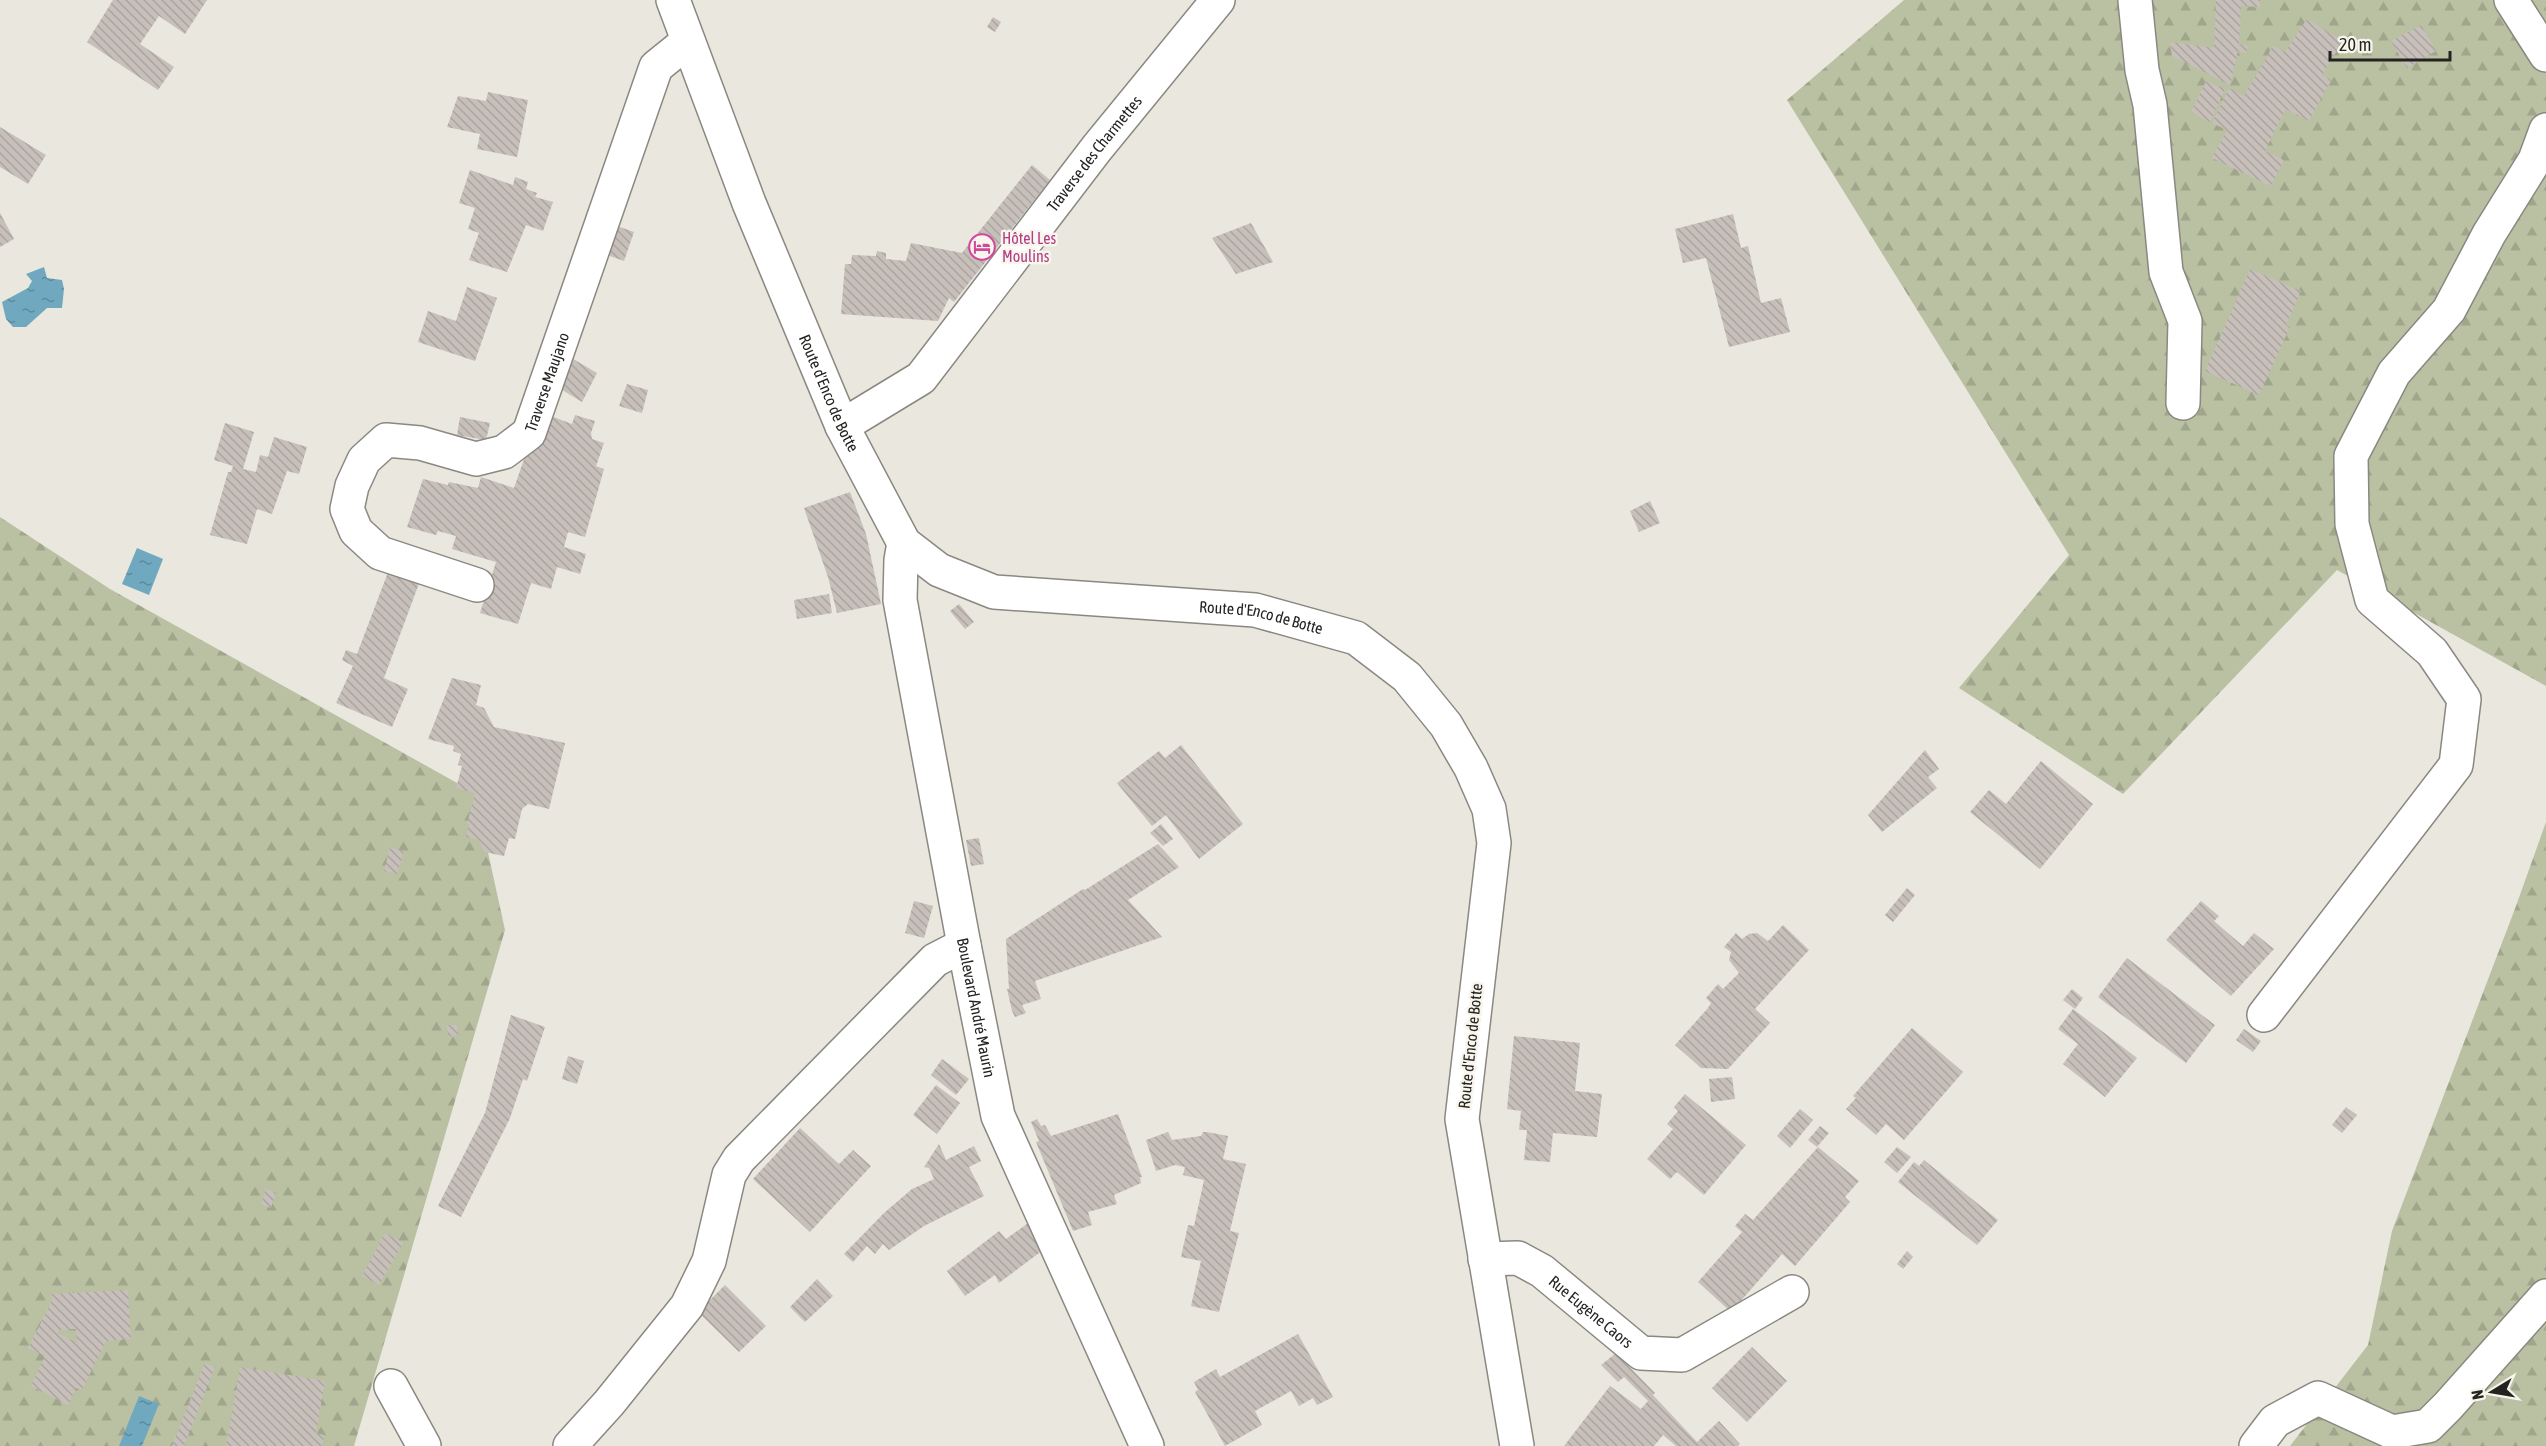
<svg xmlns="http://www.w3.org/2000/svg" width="2546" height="1446" font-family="'Asap Condensed',sans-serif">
  <defs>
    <pattern id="forest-firs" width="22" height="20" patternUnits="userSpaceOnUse" patternTransform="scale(1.5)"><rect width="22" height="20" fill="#bac1a2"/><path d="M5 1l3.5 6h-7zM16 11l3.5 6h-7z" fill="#a0a68b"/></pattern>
    <pattern id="water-ripples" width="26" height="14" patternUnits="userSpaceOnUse" patternTransform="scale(1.5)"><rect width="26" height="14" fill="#70a9bf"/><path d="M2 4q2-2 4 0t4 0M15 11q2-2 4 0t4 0" fill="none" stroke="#5c899b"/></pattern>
    <pattern id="building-back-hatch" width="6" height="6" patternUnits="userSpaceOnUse" patternTransform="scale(1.5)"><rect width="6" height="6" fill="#c7bfba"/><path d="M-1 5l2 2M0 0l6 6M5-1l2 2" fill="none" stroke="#aba4a0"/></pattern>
  </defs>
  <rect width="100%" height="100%" fill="#eae7df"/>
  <g fill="url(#forest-firs)">
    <path d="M1904,0H2546V686L2337,570L2123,794L1959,688L2069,555L1787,100Z"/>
    <path d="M0,517L110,589L475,793L505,930L354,1446H0Z"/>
    <path d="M2546,822V1446H2290L2368,1345L2392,1231L2516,906Z"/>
  </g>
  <g fill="url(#water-ripples)">
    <path d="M44,267L47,278L62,280L64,289L62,308H47L26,327H13L6,319L2,302L28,288L32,281L26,274Z"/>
    <path d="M137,548L163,559L149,595L122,584Z"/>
    <path d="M139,1396L159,1404L142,1446H119Z"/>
  </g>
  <g fill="url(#building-back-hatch)" fill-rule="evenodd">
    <path d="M113,0H207L185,34L159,16L140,44L174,67L158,90L87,42Z"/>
    <path d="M2216,0H2260V7L2241,6L2239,44L2248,46L2246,53L2238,51L2230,85L2172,56L2170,42L2214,48Z"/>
    <path d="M993,17L1001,22L995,32L987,27Z"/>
    <path d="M2307,19L2343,41L2322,75L2331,80L2309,121L2286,109L2282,116L2265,151L2284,160L2271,186L2212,158L2227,130L2212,123L2229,88L2244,96L2273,46L2285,52Z"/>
    <path d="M2421,25L2436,51L2407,68L2391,41Z"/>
    <path d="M2206,81L2225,89L2210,122L2191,112Z"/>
    <path d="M488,92L528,100L517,157L477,149L480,134L447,127L458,96L486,101Z"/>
    <path d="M0,127L46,155L28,184L0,167Z"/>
    <path d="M1032,165L1050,180L954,302L949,298L938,321L841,314L845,264H851L852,255L876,256L877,251L886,253V259L906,261L911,243L962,253Z"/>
    <path d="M470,170L513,185L515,177L528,182L526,189L537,193L535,197L553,202L543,231L526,225L507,272L469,260L479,233L468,229L475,208L459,203Z"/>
    <path d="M0,213L14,239L0,247Z"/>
    <path d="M1733,214L1741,248L1748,246L1761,303L1781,298L1790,332L1729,347L1706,258L1683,263L1675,229Z"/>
    <path d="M1251,223L1273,262L1236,274L1212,238Z"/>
    <path d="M617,226L634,232L624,261L607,255Z"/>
    <path d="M2250,269L2301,291L2286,325L2290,327L2259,395L2205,371Z"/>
    <path d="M467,287L497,298L475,361L418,342L428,311L456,321Z"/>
    <path d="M568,356L597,373L582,402L554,385Z"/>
    <path d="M627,384L648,390L642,413L619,406Z"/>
    <path d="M575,415L595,421L591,433L592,439L604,443L596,466L604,469L585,537L568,532L564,547L586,554L580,574L557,567L551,589L531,583L518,624L480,613L496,562L452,549L456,536L438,531L436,535L407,527L423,479L448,485L449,482L478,488L481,477L514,488L529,445L551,416L572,424Z"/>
    <path d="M460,417L490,423L486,440L457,435Z"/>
    <path d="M225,423L254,432L243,469L256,472L260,455L268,457L274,437L307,447L299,474L287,471L272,514L257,509L247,544L210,535L228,472H231L233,466L214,460Z"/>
    <path d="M850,492L866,534L881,604L837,613L828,577L804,508Z"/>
    <path d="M1650,501L1660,523L1639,532L1630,511Z"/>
    <path d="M390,567L421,578L384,678L408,689L392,727L336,703L353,666L342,660L346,650L357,654Z"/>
    <path d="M829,594L832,613L797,619L794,600Z"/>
    <path d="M959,604L974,622L965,629L950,611Z"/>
    <path d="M452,678L481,685L476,705L484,708L494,727L565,743L549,809L528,804L522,809L515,839L509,838L504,856L484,852L479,840L466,837L469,824H467L475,793L456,788L462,766L458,765L461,754L453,751L454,746L428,739Z"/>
    <path d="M1181,745L1243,824L1199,859L1166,815L1152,826L1117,783L1159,751L1165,758Z"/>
    <path d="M1925,750L1939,769L1928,777L1937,788L1882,832L1868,815Z"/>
    <path d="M2041,761L2093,804L2040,869L1970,812L1989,790L2006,804Z"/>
    <path d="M1161,824L1173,839L1163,846L1150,833Z"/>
    <path d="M979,838L984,864L971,866L966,840Z"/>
    <path d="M1158,844L1179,867L1128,900L1162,937L1035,981L1041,999L1022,1005L1026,1013L1015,1017L1012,1011L1007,989H1009L1006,939L1083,889L1085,890Z"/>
    <path d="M390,847L404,851L397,874L384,871Z"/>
    <path d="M1907,888L1915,895L1893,922L1885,915Z"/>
    <path d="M914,901L933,906L924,938L905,933Z"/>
    <path d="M2201,901L2219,916L2214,921L2243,946L2254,933L2274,949L2231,996L2166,940Z"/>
    <path d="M1783,925L1809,950L1755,1009L1770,1023L1728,1069L1701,1068L1675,1045L1708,1008L1711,1003L1706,998L1718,984L1723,989L1739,973L1729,960L1731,952L1724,947L1736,933L1742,939L1749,934L1757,933L1768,941Z"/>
    <path d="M2127,958L2215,1025L2186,1063L2098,997Z"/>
    <path d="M2072,989L2083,998L2075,1009L2063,1000Z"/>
    <path d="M2073,1009L2137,1058L2105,1097L2063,1064L2078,1044L2058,1029Z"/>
    <path d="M511,1015L545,1027L527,1081L523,1079L510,1118L461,1217L438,1206L485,1113Z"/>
    <path d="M447,1025H457L458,1035L448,1036Z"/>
    <path d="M1912,1028L1963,1072L1904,1140L1886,1124L1876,1135L1846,1109L1856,1098L1853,1096Z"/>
    <path d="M2244,1029L2261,1041L2253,1052L2236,1040Z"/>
    <path d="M1514,1036L1580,1043L1575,1091L1602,1094L1597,1137L1553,1133L1550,1162L1524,1160L1527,1130H1519L1521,1111L1507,1109Z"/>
    <path d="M568,1056L584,1061L577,1084L562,1079Z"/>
    <path d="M942,1059L969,1079L956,1095L931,1075Z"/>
    <path d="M1732,1077L1735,1099L1711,1102L1709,1079Z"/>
    <path d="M936,1085L960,1103L937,1134L913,1115Z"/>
    <path d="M1685,1094L1746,1145L1704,1195L1677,1172L1670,1179L1647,1159L1673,1129L1667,1124L1678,1111L1674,1107Z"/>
    <path d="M2346,1107L2357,1115L2342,1133L2332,1125Z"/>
    <path d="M1800,1109L1813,1120L1790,1148L1777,1136Z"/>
    <path d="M1118,1114L1142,1177H1140L1141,1183L1114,1195L1117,1204L1088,1212L1092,1225L1073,1231L1036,1142L1039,1141L1031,1122L1037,1119L1041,1126L1045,1125L1051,1136Z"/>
    <path d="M1820,1126L1829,1133L1817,1147L1808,1140Z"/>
    <path d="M800,1128L839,1164L853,1150L871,1166L810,1232L753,1179Z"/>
    <path d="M1168,1132L1172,1140L1201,1136L1203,1132H1207L1228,1136L1223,1159L1246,1164L1230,1231L1239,1233L1219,1312L1191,1306L1201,1261L1181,1257L1188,1225L1194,1226L1204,1180L1183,1175L1185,1167L1175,1165L1156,1171L1146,1140Z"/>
    <path d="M939,1144L946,1160L974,1146L981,1161L969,1167L984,1196L924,1226L889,1250L883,1244L875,1254L867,1246L853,1262L844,1254L884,1213L912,1189L934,1179L929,1168L924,1167Z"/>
    <path d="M1818,1147L1859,1181L1845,1197L1850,1202L1795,1266L1782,1254L1731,1312L1698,1282L1742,1232L1735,1226L1745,1214L1753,1220Z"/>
    <path d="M1897,1147L1911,1157L1897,1173L1884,1162Z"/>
    <path d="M1924,1160L1998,1220L1977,1245L1898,1182L1914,1162L1919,1166Z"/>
    <path d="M266,1189L276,1193L271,1208L261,1204Z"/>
    <path d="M1031,1221L1043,1250L999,1283L995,1275L965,1296L947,1271L999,1231L1006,1239Z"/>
    <path d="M385,1233L403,1243L379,1285L362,1276Z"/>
    <path d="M1907,1251L1913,1257L1903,1269L1897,1264Z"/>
    <path d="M817,1279L833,1296L805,1322L790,1307Z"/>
    <path d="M725,1285L766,1326L739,1352L698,1312Z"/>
    <path d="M128,1290L131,1339L106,1341L82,1390L76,1388L68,1405L31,1386L45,1356L28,1348L52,1301L51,1294ZM76,1329L77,1343L57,1333L60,1330Z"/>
    <path d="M1298,1334L1333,1397L1317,1405L1313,1398L1299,1406L1291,1391L1255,1411L1262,1425L1225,1446L1195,1392L1198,1390L1194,1382L1216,1369L1220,1377Z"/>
    <path d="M1752,1347L1787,1381L1747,1422L1712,1388Z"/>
    <path d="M1616,1353L1655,1393L1653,1395L1697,1442L1719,1421L1740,1444L1738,1446H1676L1663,1435L1654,1446H1564L1610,1386L1641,1409L1648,1401L1624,1377L1618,1382L1601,1365Z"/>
    <path d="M205,1363L215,1367L184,1446H172Z"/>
    <path d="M240,1367L325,1381L316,1433L324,1435L322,1446H226Z"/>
  </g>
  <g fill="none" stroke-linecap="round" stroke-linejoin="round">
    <g stroke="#8a8880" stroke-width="36">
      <g id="minor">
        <path id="s1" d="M673,0L749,203L842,426L904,543L939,570L994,592L1255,610L1356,638L1407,677L1446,725L1471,768L1489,809L1494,843L1462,1119L1517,1446"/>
        <path d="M2135,0L2142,70L2150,105L2166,272L2185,321L2183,403"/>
        <path d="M2511,0L2546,55"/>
        <path id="s2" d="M842,426L921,378L1097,148L1218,0"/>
        <path id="s3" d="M904,543L901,560L900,600L964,945L998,1116L1147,1446"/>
        <path id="s4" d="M477,585L380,553L356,531L347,509L352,486L364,460L386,440L420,443L476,459L504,452L529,433L656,67L687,42"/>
        <path d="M2264,1015L2456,765L2464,699L2432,652L2372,600L2352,524L2351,456L2394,373L2449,310L2489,234L2535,160L2546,130"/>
        <path id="s5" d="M1485,1259L1518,1258L1542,1271L1641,1353L1682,1355L1792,1292"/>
        <path d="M391,1386L424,1446"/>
        <path d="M570,1446L609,1403L687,1306L709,1261L729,1175L739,1159L935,960L964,945"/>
        <path d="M2256,1446L2275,1421L2318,1398L2392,1432L2428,1426L2448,1406L2546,1296"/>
      </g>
    </g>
    <use href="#minor" stroke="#fff" stroke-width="33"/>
  </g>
  <defs>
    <g id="hotel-ring" transform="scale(1.35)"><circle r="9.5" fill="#f7f5ec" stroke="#d1479c" stroke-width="1.5"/><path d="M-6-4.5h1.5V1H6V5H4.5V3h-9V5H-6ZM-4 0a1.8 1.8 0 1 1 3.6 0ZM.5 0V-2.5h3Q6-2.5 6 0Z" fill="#d1479c"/></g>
  </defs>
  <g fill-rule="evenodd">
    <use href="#hotel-ring" x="982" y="247"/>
  </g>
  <g text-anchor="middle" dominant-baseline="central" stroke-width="5" stroke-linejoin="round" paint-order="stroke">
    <g font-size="16" fill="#242320" stroke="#f7f5ec">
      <text stroke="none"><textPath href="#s2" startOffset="376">Traverse des Charmettes</textPath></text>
      <text stroke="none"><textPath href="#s4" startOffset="447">Traverse Maujano</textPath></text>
      <text stroke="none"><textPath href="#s1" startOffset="423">Route d'Enco de Botte</textPath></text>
      <text stroke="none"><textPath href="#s1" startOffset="963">Route d'Enco de Botte</textPath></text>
      <text stroke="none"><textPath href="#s3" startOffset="472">Boulevard André Maurin</textPath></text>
      <text transform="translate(1470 1046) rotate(-84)">Route d'Enco de Botte</text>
      <text stroke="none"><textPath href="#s5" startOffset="124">Rue Eugène Caors</textPath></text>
    </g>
    <g font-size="16" fill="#b23c85" stroke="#f7f5ec" text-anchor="start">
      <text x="1002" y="238">Hôtel Les<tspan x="1002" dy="18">Moulins</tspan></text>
    </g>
  </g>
  <g transform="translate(2492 1392) rotate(259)" stroke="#f7f5ec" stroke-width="4.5" paint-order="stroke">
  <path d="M0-4.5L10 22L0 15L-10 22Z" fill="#242320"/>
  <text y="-9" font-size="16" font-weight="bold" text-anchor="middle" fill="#242320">N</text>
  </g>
  <path d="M2330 51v9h120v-9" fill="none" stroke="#242320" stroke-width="3"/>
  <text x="2339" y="51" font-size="18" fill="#242320" stroke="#f7f5ec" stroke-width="4.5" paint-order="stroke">20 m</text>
</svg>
